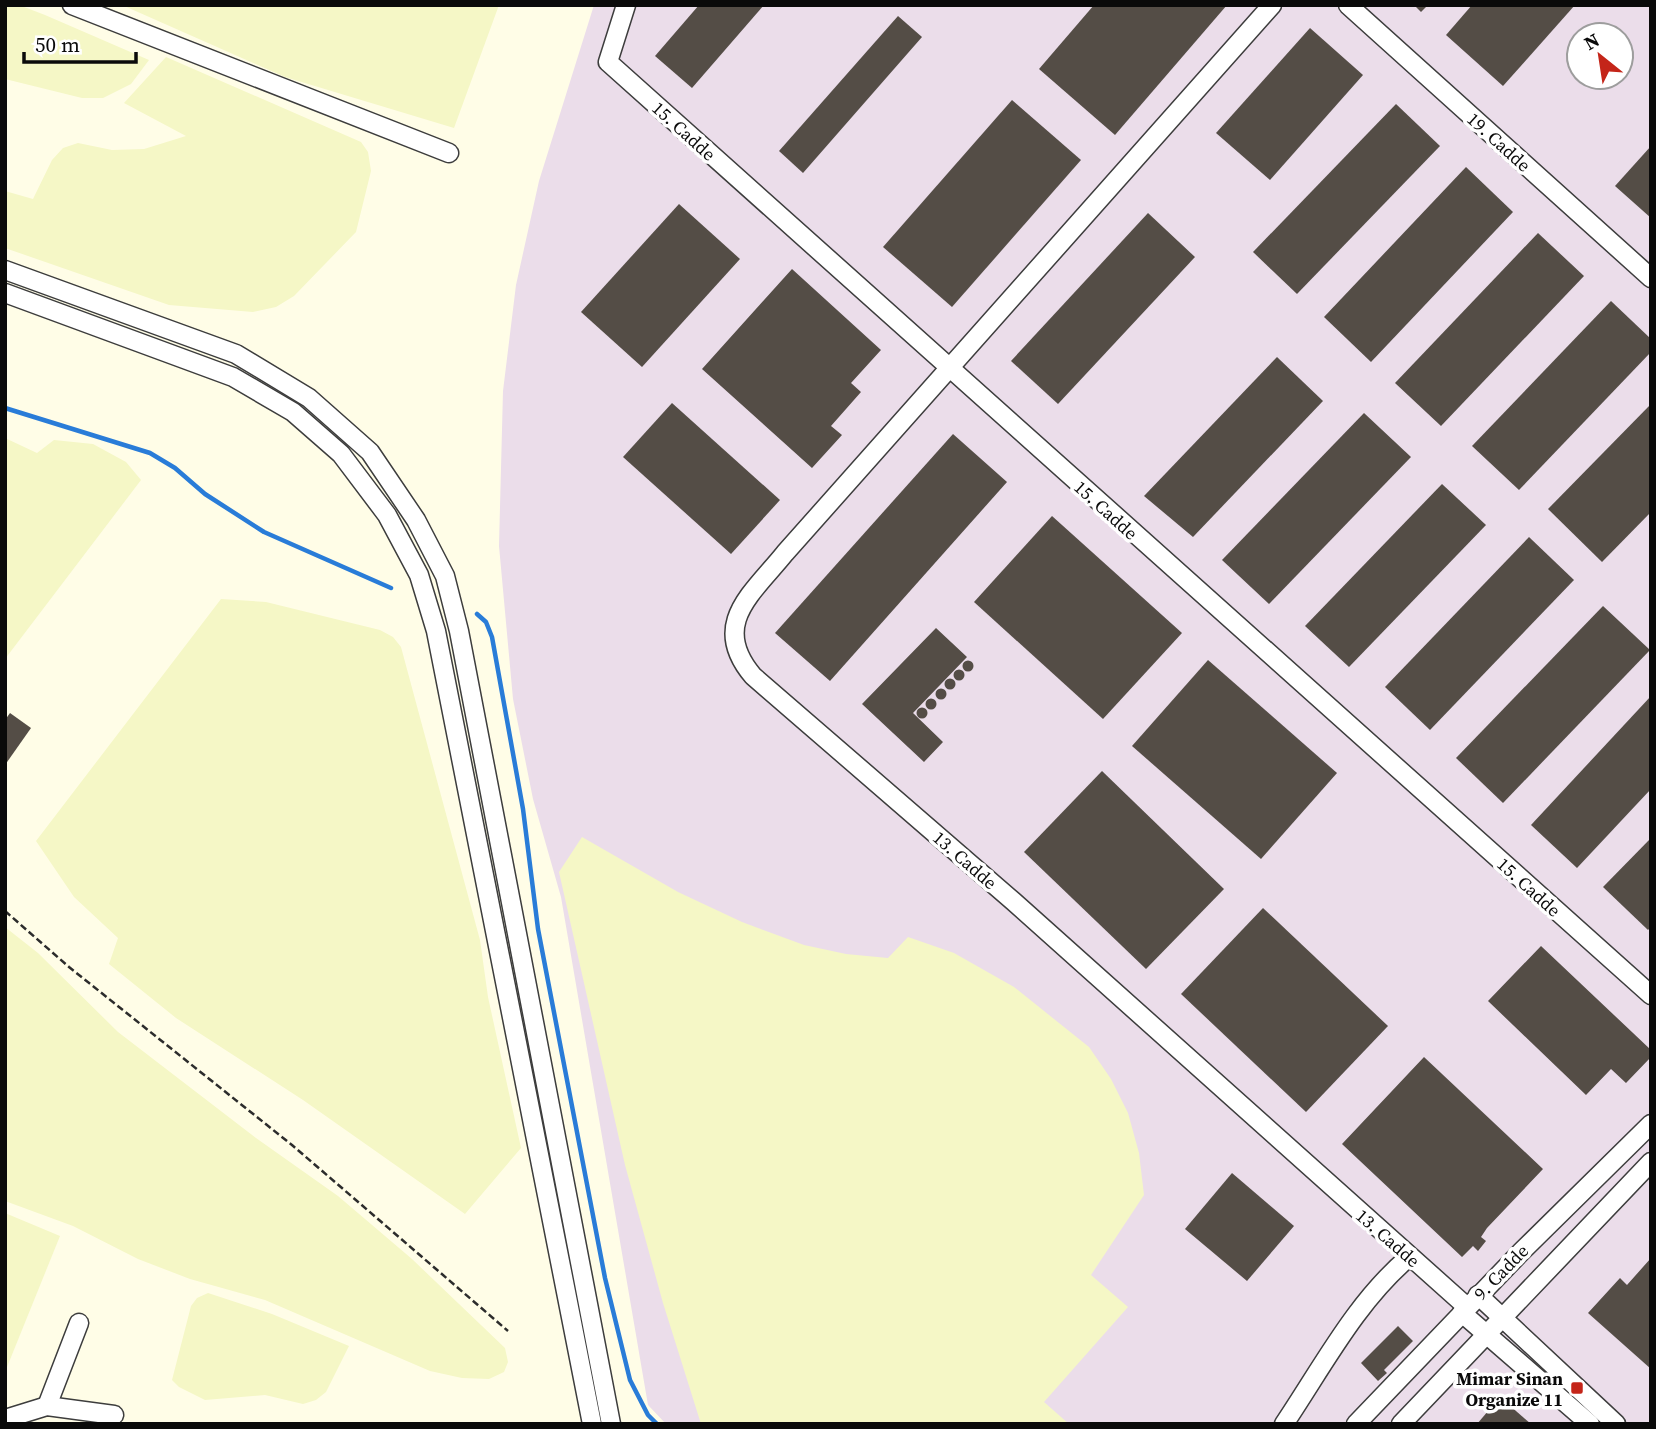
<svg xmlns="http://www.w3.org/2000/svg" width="1656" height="1429" font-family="'Source Serif 4',serif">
  <rect width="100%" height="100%" fill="#fffde7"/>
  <path fill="#ebddea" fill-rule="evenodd" d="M594,5H1651V1424H666L648,1405L561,897L533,799L513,699L499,546L503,391L516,285L539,181ZM1579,35H1621V77H1579Z"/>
  <g fill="#f5f7c6">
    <path d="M5,5H19L45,15L149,60L131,84L103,98H82L5,79Z"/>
    <path d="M122,5H499L454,128L285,77Z"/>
    <path d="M166,57L361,142L368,152L371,171L356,232L294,296L276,307L253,312L169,305L5,248V191L33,199L52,160L63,148L78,143L112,150L144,149L186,136L124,103Z"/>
    <path d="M5,438L37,453L54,440L93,444L126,462L141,480L5,659Z"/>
    <path d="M221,599L266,602L380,630L393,637L401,647L480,940L488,997L521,1148L465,1214L303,1100L176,1018L109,964L118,938L74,897L36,841Z"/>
    <path d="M582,837L678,892L742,922L804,945L846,954L888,958L908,937L954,953L1014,987L1089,1047L1111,1079L1128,1113L1139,1153L1144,1195L1091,1275L1128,1307L1044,1402L1069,1424H701L663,1303L625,1165L559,872Z"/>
    <path d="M5,927L38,953L118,1032L256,1138L338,1196L412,1259L505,1348L508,1362L504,1372L489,1379L462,1378L430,1371L265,1300L190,1279L138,1259L73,1226L5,1201Z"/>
    <path d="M5,1213L60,1236L5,1372Z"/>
    <path d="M208,1293L272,1314L349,1346L326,1392L316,1400L303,1404L265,1395L205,1400L179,1387L172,1380L191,1306L197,1298Z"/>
  </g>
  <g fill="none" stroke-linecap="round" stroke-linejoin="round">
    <g stroke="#297cd8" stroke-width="4.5">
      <path d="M5,408L150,453L175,468L205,494L264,532L391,588"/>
      <path d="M477,614L486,622L492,637L523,809L538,929L605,1278L630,1380L648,1415L657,1424"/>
    </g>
  </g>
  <g fill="#544d46">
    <path d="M699,5H764L692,88L655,56Z"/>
    <path d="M1094,5H1227L1115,135L1039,69Z"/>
    <path d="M1414,5H1428L1421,12Z"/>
    <path d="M1472,5H1575L1503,86L1446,35Z"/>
    <path d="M898,16L922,37L803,173L779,151Z"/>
    <path d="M1310,28L1363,75L1270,180L1216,133Z"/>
    <path d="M1012,100L1081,160L952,307L883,247Z"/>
    <path d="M1396,104L1440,146L1297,294L1253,252Z"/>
    <path d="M1651,146V218L1615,186Z"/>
    <path d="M1466,167L1513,212L1371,362L1324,317Z"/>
    <path d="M679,204L740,259L642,367L581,312Z"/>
    <path d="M1148,213L1195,257L1058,404L1011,361Z"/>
    <path d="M1538,233L1584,276L1441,426L1395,383Z"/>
    <path d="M792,269L881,350L851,383L861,392L831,426L842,435L812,468L702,369Z"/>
    <path d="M1611,301L1651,339V352L1519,490L1472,446Z"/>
    <path d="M1277,357L1323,401L1193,537L1144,496Z"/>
    <path d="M672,403L780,500L731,554L623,457Z"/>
    <path d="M1651,404V512L1602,562L1548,509Z"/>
    <path d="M1364,413L1411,457L1269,604L1222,560Z"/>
    <path d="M953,434L1007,482L830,681L775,633Z"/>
    <path d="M1442,484L1486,525L1349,667L1305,626Z"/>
    <path d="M1052,516L1182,633L1103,719L974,602Z"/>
    <path d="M1529,537L1574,580L1430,730L1385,687Z"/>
    <path d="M1603,606L1650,650L1503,803L1456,758Z"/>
    <path d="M936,628L967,657L913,713L943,742L924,762L862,704Z"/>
    <path d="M1208,660L1337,773L1261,859L1132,746Z"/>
    <circle cx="968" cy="666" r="5.5"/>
    <circle cx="959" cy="675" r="5.5"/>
    <circle cx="950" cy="684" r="5.5"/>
    <circle cx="941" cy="694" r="5.5"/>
    <path d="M1651,696V789L1577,868L1531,825Z"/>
    <circle cx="931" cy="704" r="5.5"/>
    <circle cx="922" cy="713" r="5.5"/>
    <path d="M10,713L31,728L5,765V720Z"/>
    <path d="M1102,771L1224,889L1146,969L1024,852Z"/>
    <path d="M1651,838V927L1648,930L1603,887Z"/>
    <path d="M1263,908L1388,1026L1306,1112L1181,994Z"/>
    <path d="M1541,946L1651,1050V1057L1626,1083L1611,1069L1586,1095L1488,1001Z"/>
    <path d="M1424,1057L1543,1169L1487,1228L1481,1237L1486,1241L1478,1251L1473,1246L1462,1257L1342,1144Z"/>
    <path d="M1232,1173L1294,1226L1247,1281L1185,1229Z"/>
    <path d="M1651,1258V1369L1588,1313L1620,1278L1627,1285Z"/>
    <path d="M1398,1326L1413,1341L1384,1370L1387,1373L1378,1381L1361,1363Z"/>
    <path d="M1500,1397L1531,1424H1477Z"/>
  </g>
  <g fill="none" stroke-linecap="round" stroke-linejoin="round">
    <g stroke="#3d3d3d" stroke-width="21">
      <g id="minor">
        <path d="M72,5L449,153"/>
        <path d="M626,5L608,62L1651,995"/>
        <path d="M1272,5L785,553C753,593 709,624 753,676L1013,901L1467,1307"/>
        <path d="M1348,5L1651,278"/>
        <path d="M5,270L236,354L309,398L370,452L416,520L445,576L459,631L611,1424"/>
        <path d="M5,293L233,377L293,412L341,454L387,515L419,575L436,631L592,1424"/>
        <path d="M1478,1295L1616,1424"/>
        <path d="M1462,1313L1590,1424"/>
        <path d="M47,1406L79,1323"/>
        <path d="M5,1419L47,1406L114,1415"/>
        <path d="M1284,1424C1323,1366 1356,1302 1409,1257"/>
        <path d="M1356,1424L1521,1252L1651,1124"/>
        <path d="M1401,1424L1651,1162"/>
      </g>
    </g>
    <path stroke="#2c2c2c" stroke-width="2.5" stroke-dasharray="7 3.5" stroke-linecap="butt" d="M5,911L69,967L292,1145L508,1331"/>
    <use href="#minor" stroke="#fff" stroke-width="18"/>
  </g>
  <rect fill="#c42519" stroke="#fff" stroke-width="2.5" x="1570" y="1381" width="14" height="14" rx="3.5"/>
  <g text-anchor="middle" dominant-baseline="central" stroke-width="7" stroke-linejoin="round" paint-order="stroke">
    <g font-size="18" fill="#0a0a0a" stroke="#fff">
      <text transform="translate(684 131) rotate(42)">15. Cadde</text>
      <text transform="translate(1499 142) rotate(42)">19. Cadde</text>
      <text transform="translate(1106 510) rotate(42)">15. Cadde</text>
      <text transform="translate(965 860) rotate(41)">13. Cadde</text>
      <text transform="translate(1529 887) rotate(42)">15. Cadde</text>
      <text transform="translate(1388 1238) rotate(41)">13. Cadde</text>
      <text transform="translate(1501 1272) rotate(-46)">9. Cadde</text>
    </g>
    <g font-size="18" font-weight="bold" fill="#0a0a0a" stroke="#fff" text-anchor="end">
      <text x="1563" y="1378">Mimar Sinan<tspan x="1563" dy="21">Organize 11</tspan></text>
    </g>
  </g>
  <rect width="1656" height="1429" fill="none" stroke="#0a0a0a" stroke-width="14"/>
  <g transform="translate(1600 56) rotate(330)"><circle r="33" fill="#ffffff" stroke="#9d9d9d" stroke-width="2"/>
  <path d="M0-5L12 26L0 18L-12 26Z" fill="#c42519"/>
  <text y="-10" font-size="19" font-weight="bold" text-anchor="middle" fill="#0a0a0a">N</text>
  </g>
  <path d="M24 52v10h112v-10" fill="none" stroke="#0a0a0a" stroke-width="3.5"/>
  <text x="35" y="52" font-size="21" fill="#0a0a0a" stroke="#ffffff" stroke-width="5" paint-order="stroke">50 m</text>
</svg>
